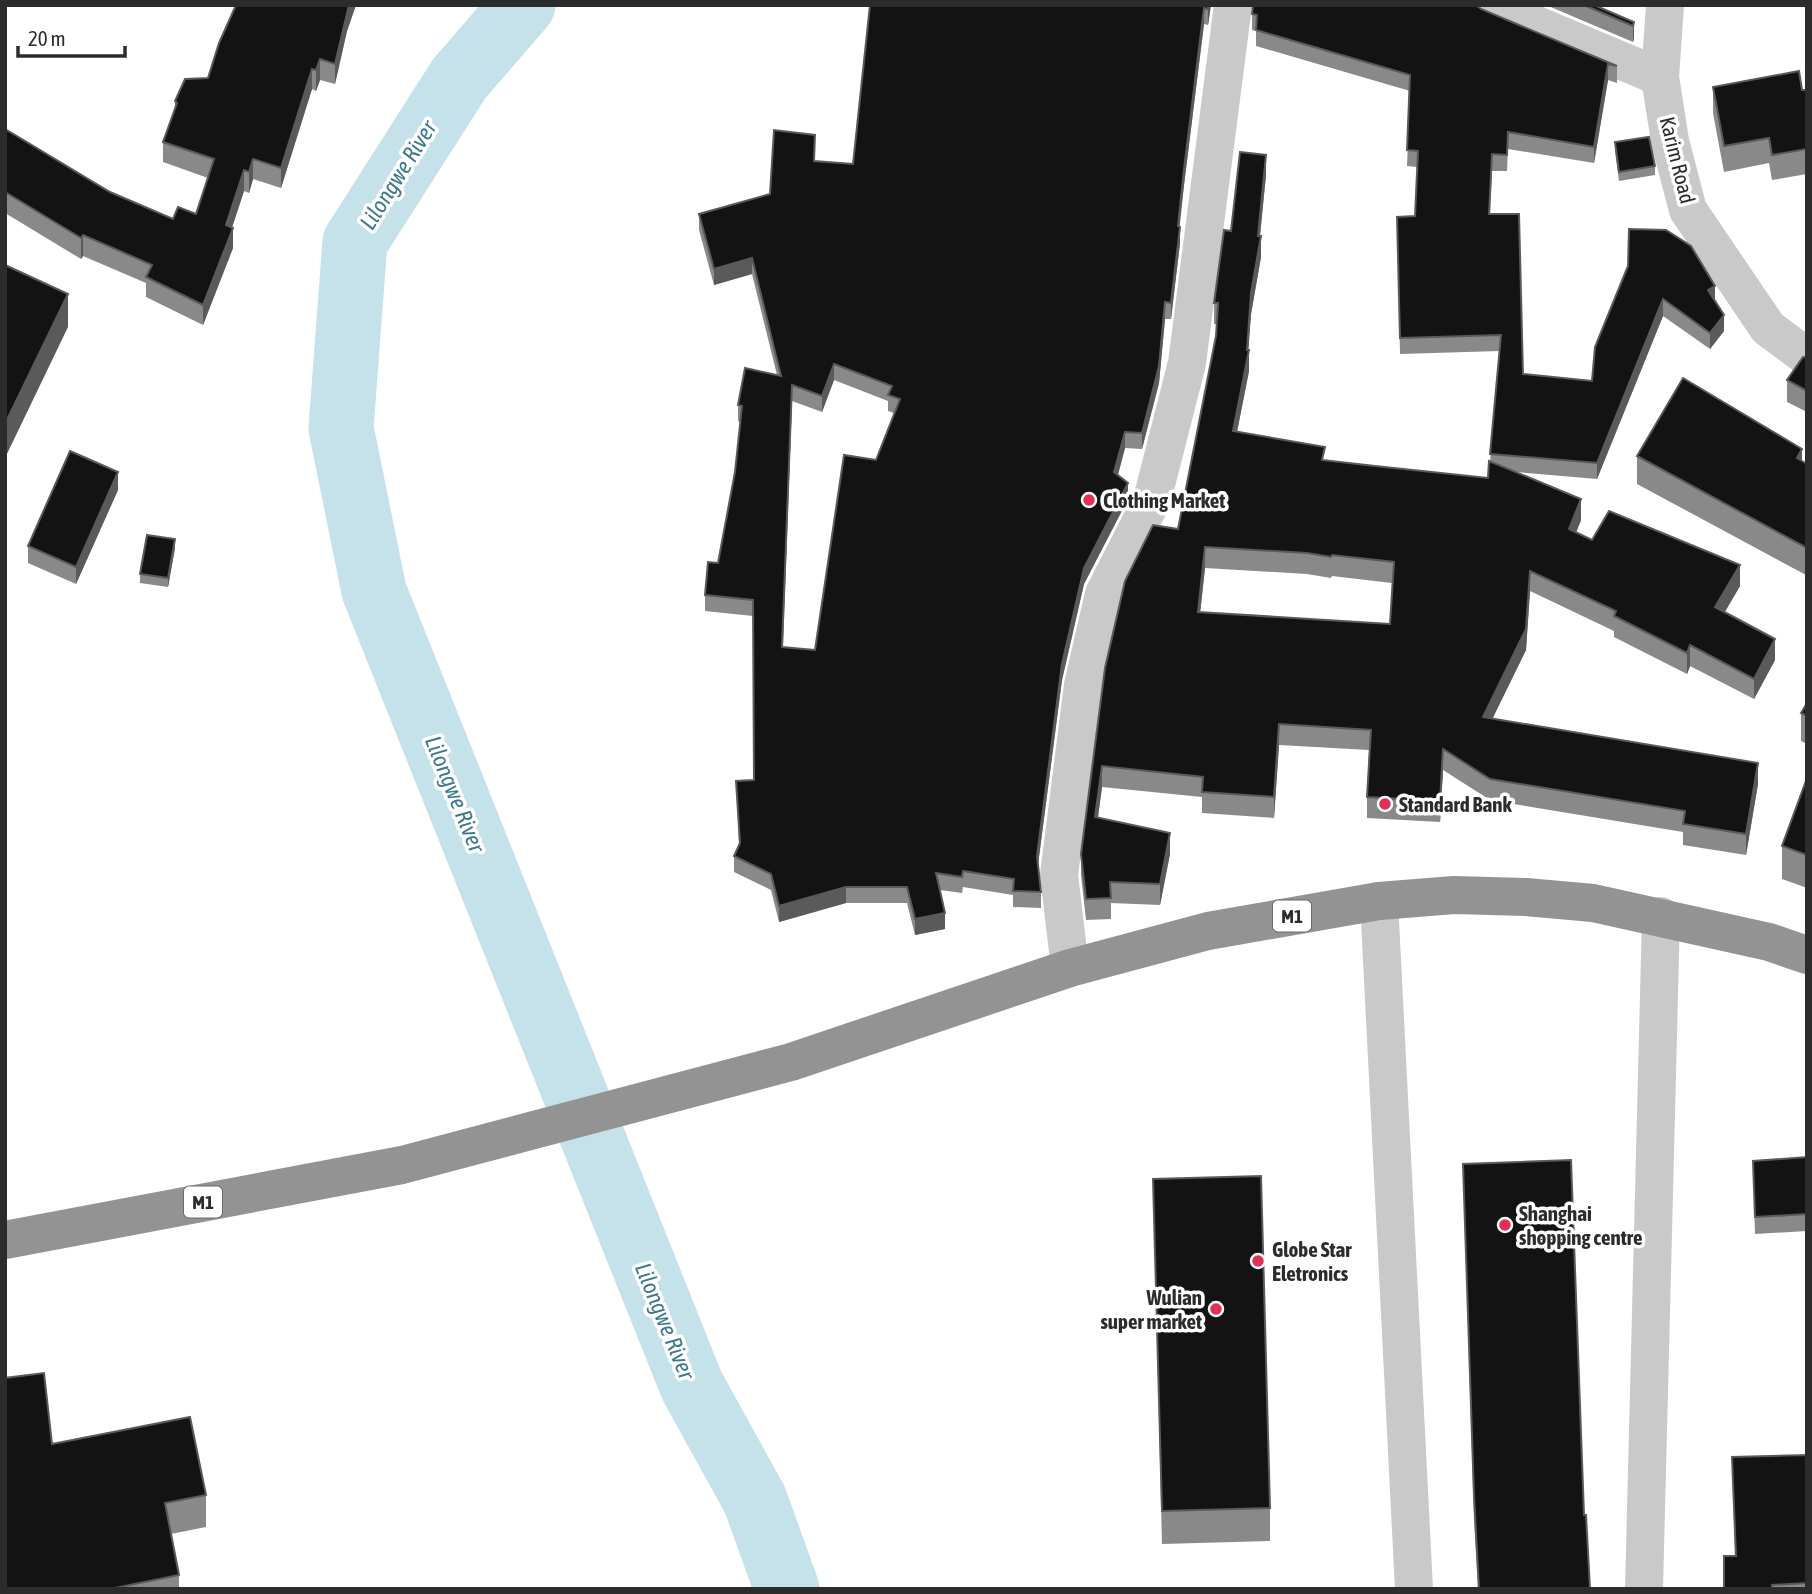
<svg xmlns="http://www.w3.org/2000/svg" width="1812" height="1594" font-family="'Asap Condensed',sans-serif">
  <rect width="100%" height="100%" fill="#fff"/>
  <g fill="none" stroke-linecap="round" stroke-linejoin="round">
    <path stroke="#c5e1ea" stroke-width="65" d="M523,5L459,79L355,242L341,428L374,591L692,1386L755,1500L787,1589"/>
    <g stroke="#c9c9c9" stroke-width="38">
      <path d="M1489,5L1660,77"/>
      <path d="M1665,5L1660,77L1670,141L1688,210L1768,328L1807,357"/>
      <path d="M1379,901L1414,1589"/>
      <path d="M1070,968L1059,875L1083,685L1104,594L1152,500L1187,363L1233,5"/>
      <path d="M1644,1589L1661,916"/>
    </g>
    <path stroke="#939393" stroke-width="38" d="M5,1240L402,1165L791,1062L1070,968L1208,931L1379,901L1454,895L1526,897L1593,903L1769,942L1807,955"/>
  </g>
  <g fill="#898989" fill-rule="evenodd">
    <path d="M236,5H356L347,31L335,84L320,80L316,91L312,89L281,188L253,179L249,193L244,191L232,227L233,248L203,325L146,297V283L83,256L81,259L5,213V129L110,192L173,219L196,214L208,178L163,162V142L175,109V101L208,78Z"/>
    <path d="M870,5H1211L1208,25L1204,24L1184,185L1179,226L1180,243L1171,319H1165L1159,383L1142,449L1125,448L1118,475L1128,499L1084,584L1062,680L1038,865L1041,892V908L1013,907V895L963,887L962,893L940,890L945,929L915,935L907,903H846L779,922L771,890L734,872V856L739,845L736,781L754,780L753,616L705,611V595L718,563L735,472L740,422L738,421V405L777,375L752,274L714,285L699,230V214L770,194L814,161L853,164ZM834,380L888,401V411L894,413L876,460L815,650L783,647L792,401L822,412Z"/>
    <path d="M1546,5H1600L1599,7L1634,22V38L1633,42Z"/>
    <path d="M1481,9L1617,66V83L1608,80L1594,163L1508,149L1507,171H1492L1490,214L1523,374L1592,381L1628,266L1715,301L1724,331L1710,349L1663,316L1597,479L1516,472L1581,520L1576,533L1592,540L1740,586L1725,612L1775,660L1754,699L1690,666L1687,674L1614,637V631L1530,591L1526,650L1492,719L1758,784L1746,855L1683,845V832L1490,800L1443,770L1440,822L1367,818V797L1369,750L1279,745L1274,818L1202,813V797L1102,787L1098,818L1170,854L1160,905L1111,903V919L1086,920L1081,875V854L1105,668L1178,529L1216,336L1217,324H1214V303L1231,231L1266,175L1260,236L1261,257L1251,314L1248,350L1249,371L1237,432L1325,460L1488,478L1490,462L1500,351L1400,354L1397,217L1415,216L1417,167L1407,166L1410,91L1256,46V31L1252,30V14ZM1205,568L1307,574L1331,578L1332,576L1392,583L1390,624L1200,612Z"/>
    <path d="M1713,87L1807,90V174L1772,180L1769,163L1724,172L1713,113Z"/>
    <path d="M1615,142L1655,166V175L1619,181L1615,151Z"/>
    <path d="M1807,357V412L1787,402V380Z"/>
    <path d="M1637,456L1802,461L1807,464V590L1806,575L1637,484Z"/>
    <path d="M118,490L76,584L28,563V546Z"/>
    <path d="M175,548L168,587L140,583V574Z"/>
    <path d="M1807,703V744L1801,741V713Z"/>
    <path d="M1807,778V888L1782,879V846Z"/>
    <path d="M1807,1157V1231L1755,1234L1753,1161Z"/>
    <path d="M1463,1164L1584,1515L1590,1589H1478L1474,1520Z"/>
    <path d="M1153,1179L1270,1508V1541L1162,1544Z"/>
    <path d="M52,1444L206,1495V1527L171,1534L179,1575V1589H5Z"/>
    <path d="M1807,1455V1589H1724L1735,1556L1732,1457Z"/>
  </g>
  <g fill="#5a5a5a">
    <path d="M349,5H356L347,31L335,84V64Z"/>
    <path d="M1209,5H1211L1208,25V9Z"/>
    <path d="M1204,8V24L1184,185L1178,242V226L1184,169Z"/>
    <path d="M1634,22V38L1633,42V26Z"/>
    <path d="M320,59V80L316,91V70Z"/>
    <path d="M1608,64V80L1594,163V147Z"/>
    <path d="M312,69V89L281,188V168Z"/>
    <path d="M1266,155V175L1259,245L1261,236V257L1251,314L1248,356L1249,350V371L1233,452V431L1247,350L1251,293Z"/>
    <path d="M253,159V179L249,193V172Z"/>
    <path d="M244,170V191L227,243L233,228V248L203,325V305Z"/>
    <path d="M1180,227V243L1171,319V303Z"/>
    <path d="M83,235V256L81,259V238Z"/>
    <path d="M752,258V274L714,285V269Z"/>
    <path d="M1715,286V302L1708,290Z"/>
    <path d="M68,294V327L5,458V424Z"/>
    <path d="M1663,299V316L1597,479V463Z"/>
    <path d="M1165,302V319L1159,383L1142,449V433Z"/>
    <path d="M1724,315V331L1710,349V333Z"/>
    <path d="M834,364V380L822,412V396Z"/>
    <path d="M792,385V401L782,663V647Z"/>
    <path d="M1125,432V448L1114,489V472Z"/>
    <path d="M1802,449V476L1797,458Z"/>
    <path d="M118,472V490L76,584V567Z"/>
    <path d="M1128,483V499L1084,584L1062,680L1037,872V856L1062,664L1084,568Z"/>
    <path d="M1581,499V520L1569,550V529Z"/>
    <path d="M175,539V548L168,587V578Z"/>
    <path d="M1205,547V568L1198,633V612Z"/>
    <path d="M1740,565V586L1715,628V607Z"/>
    <path d="M1530,571V591L1526,650L1483,738V717Z"/>
    <path d="M1775,639V660L1754,699V679Z"/>
    <path d="M1690,645V666L1687,674V653Z"/>
    <path d="M1279,724V745L1274,818V797Z"/>
    <path d="M1443,749V770L1440,822V801Z"/>
    <path d="M1758,763V784L1746,855V834Z"/>
    <path d="M1102,766V787L1095,838V817Z"/>
    <path d="M1170,833V854L1160,905V884Z"/>
    <path d="M846,887V903L779,922V906Z"/>
    <path d="M945,913V929L915,935V919Z"/>
  </g>
  <g fill="#131313" stroke="#5a5a5a" stroke-width="2" fill-rule="evenodd">
    <path d="M236,5H349L335,64L320,59L316,70L312,69L281,168L253,159L249,172L244,170L226,225L233,228L203,305L146,277L152,265L83,235L81,238L5,192V129L110,192L173,219L178,207L196,214L214,159L163,142L177,103L175,101L185,79L208,78L219,43Z"/>
    <path d="M870,5H1209L1208,9L1204,8L1184,169L1178,226L1180,227L1171,303L1165,302L1159,366L1142,433L1125,432L1114,472L1128,483L1084,568L1062,664L1037,856L1041,892L1013,891L1014,879L963,871L962,877L936,873L945,913L915,919L907,887H846L779,906L771,874L734,856L740,843L736,781L754,780L753,600L705,595L708,562L718,563L735,472L742,406L738,405L745,368L781,376L752,258L714,269L699,214L770,194L774,130L815,135L814,161L853,164ZM834,364L892,386L888,395L900,399L876,460L844,455L815,650L782,647L792,385L822,396Z"/>
    <path d="M1253,5H1476L1481,9L1617,66L1608,64L1594,147L1508,132L1507,155L1492,154L1489,214H1519L1523,374L1592,381L1595,347L1628,266L1629,229L1666,230L1691,246L1715,286L1708,290L1724,315L1710,333L1663,299L1597,463L1490,454L1501,335L1400,338L1397,217L1415,216L1418,151L1407,150L1410,75L1256,30L1257,15L1252,14Z"/>
    <path d="M1584,5H1594L1634,22L1633,26Z"/>
    <path d="M1799,71L1802,90H1807V149L1772,155L1769,138L1724,146L1713,87Z"/>
    <path d="M1649,137L1655,166L1619,172L1615,142Z"/>
    <path d="M1240,152L1266,155L1258,236H1261L1251,293L1247,350H1249L1233,431L1325,447L1322,460L1375,466L1488,478L1489,461L1581,499L1569,529L1592,540L1609,511L1740,565L1715,607L1775,639L1754,679L1690,645L1687,653L1614,616L1616,611L1530,571L1526,629L1483,717L1758,763L1746,834L1683,824L1685,811L1490,779L1443,749L1440,801L1367,797L1371,730L1279,724L1274,797L1202,792L1203,777L1102,766L1095,817L1170,833L1160,884L1110,882L1111,898L1086,899L1081,854L1105,668L1125,581L1153,525L1178,529L1216,336L1218,303H1214L1224,230L1231,231ZM1205,547L1307,553L1331,557L1332,555L1394,562L1390,624L1198,612Z"/>
    <path d="M5,265L68,294L5,424Z"/>
    <path d="M1803,357H1807V391L1787,380Z"/>
    <path d="M1683,378L1802,449L1797,458L1807,464V548L1637,456Z"/>
    <path d="M70,451L118,472L76,567L28,546Z"/>
    <path d="M147,535L175,539L168,578L140,574Z"/>
    <path d="M1807,703V716L1801,713Z"/>
    <path d="M1807,778V855L1782,846Z"/>
    <path d="M1807,1157V1214L1755,1217L1753,1161Z"/>
    <path d="M1571,1160L1584,1515H1586L1590,1589H1479L1474,1496L1463,1164Z"/>
    <path d="M1261,1176L1270,1508L1162,1511L1153,1179Z"/>
    <path d="M44,1373L52,1444L190,1417L206,1495L165,1503L179,1575L110,1589H5V1378Z"/>
    <path d="M1807,1455V1583L1772,1585V1589H1724V1556H1736L1732,1457Z"/>
  </g>
  <g fill="#e22f57" stroke="#fff" stroke-width="2.5">
    <circle cx="1089" cy="500" r="7"/>
    <circle cx="1385" cy="804" r="7"/>
    <circle cx="1505" cy="1225" r="7"/>
    <circle cx="1258" cy="1261" r="7"/>
    <circle cx="1216" cy="1309" r="7"/>
  </g>
  <g text-anchor="middle" dominant-baseline="central" stroke-width="7" stroke-linejoin="round" paint-order="stroke">
    <g fill="#fff" stroke="#6b6b6b" stroke-width="2">
      <rect x="1273" y="900.5" width="38" height="31" rx="5"/>
      <rect x="184" y="1186.5" width="38" height="31" rx="5"/>
    </g>
    <g font-size="19" font-weight="bold" fill="#2c2c2c">
      <text x="1292" y="916">M1</text>
      <text x="203" y="1202">M1</text>
    </g>
    <g font-size="21" fill="#2c2c2c" stroke="#fff">
      <text transform="translate(1678 160) rotate(76)">Karim Road</text>
    </g>
    <g font-size="21" font-weight="bold" fill="#2c2c2c" stroke="#fff" text-anchor="start">
      <text x="1103" y="500">Clothing Market</text>
      <text x="1399" y="804">Standard Bank</text>
      <text x="1519" y="1213">Shanghai<tspan x="1519" dy="24">shopping centre</tspan></text>
      <text x="1272" y="1249">Globe Star<tspan x="1272" dy="24">Eletronics</tspan></text>
      <text x="1202" y="1297" text-anchor="end">Wulian<tspan x="1202" dy="24">super market</tspan></text>
    </g>
    <g font-size="23" font-style="italic" fill="#3c798c" stroke="#fff">
      <text transform="translate(398 175) rotate(-58)">Lilongwe River</text>
      <text transform="translate(455 794) rotate(68)">Lilongwe River</text>
      <text transform="translate(665 1321) rotate(68)">Lilongwe River</text>
    </g>
  </g>
  <rect width="1812" height="1594" fill="none" stroke="#2c2c2c" stroke-width="14"/>
  <path d="M18 46v10h107v-10" fill="none" stroke="#2c2c2c" stroke-width="3.5"/>
  <text x="28" y="46" font-size="21" fill="#2c2c2c" stroke="#ffffff" stroke-width="5" paint-order="stroke">20 m</text>
</svg>
